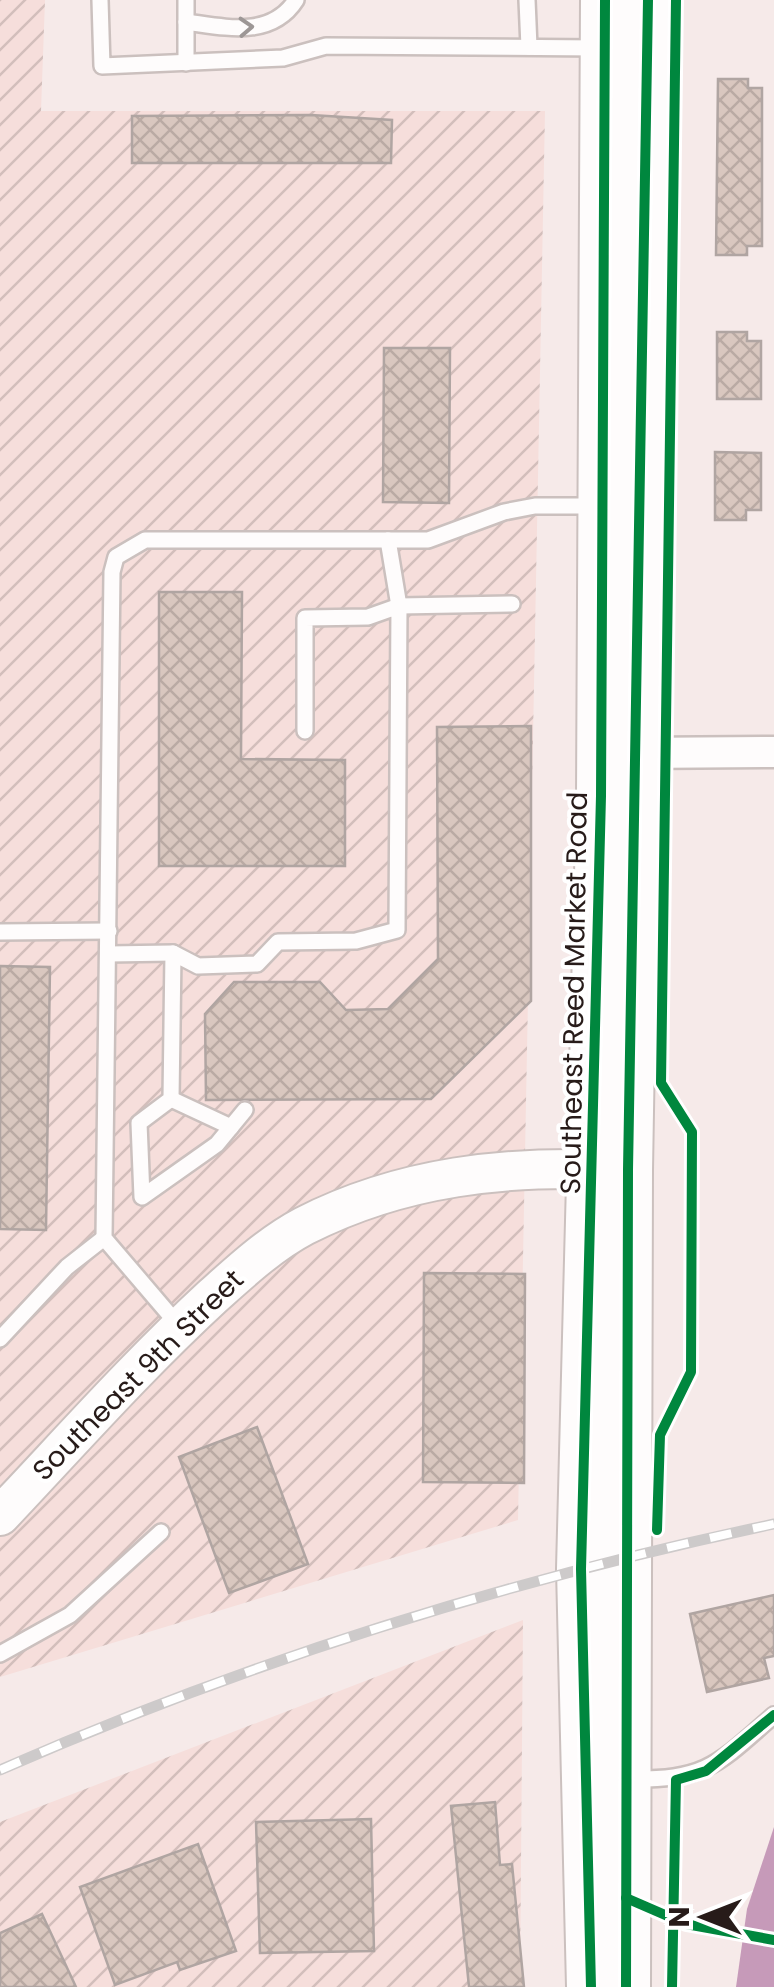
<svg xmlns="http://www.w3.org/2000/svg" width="774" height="1987" font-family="Poppins,sans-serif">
  <defs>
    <pattern id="industrial-furrows" width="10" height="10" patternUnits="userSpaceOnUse" patternTransform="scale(2.5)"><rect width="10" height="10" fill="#f6dedb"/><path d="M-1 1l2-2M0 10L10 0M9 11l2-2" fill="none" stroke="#d3bebb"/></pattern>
    <pattern id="building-cross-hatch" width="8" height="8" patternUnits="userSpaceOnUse" patternTransform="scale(2.5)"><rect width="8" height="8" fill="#d9c7bf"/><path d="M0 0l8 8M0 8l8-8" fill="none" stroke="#baaaa4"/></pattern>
  </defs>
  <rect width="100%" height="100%" fill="#f6eae9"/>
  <g fill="url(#industrial-furrows)">
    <path d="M0,0H45L41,111H545L518,1520L0,1677Z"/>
    <path d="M523,1620L520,1987H0V1822Z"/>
  </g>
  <path fill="#c69ab9" d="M774,1827V1987H736L747,1909Z"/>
  <g fill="url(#building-cross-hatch)" stroke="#b0a5a2" stroke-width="2.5">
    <path d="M718,79H748V88H762V246H747V255H716Z"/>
    <path d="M311,115L392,120L391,163H132V116Z"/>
    <path d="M717,332H747V341H761V399H717Z"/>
    <path d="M384,348H450L449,503L383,502Z"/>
    <path d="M715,452L761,453V510H746V520H715Z"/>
    <path d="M159,592H242L241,759L345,760V866H159Z"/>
    <path d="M531,726V1001L431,1099L206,1100L205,1014L234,982H320L346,1010L388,1009L438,959L437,727Z"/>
    <path d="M0,966L50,967L46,1230L0,1229Z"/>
    <path d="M424,1273L525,1274L524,1483L423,1482Z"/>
    <path d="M257,1427L308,1564L229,1593L179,1457Z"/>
    <path d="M774,1595V1656L764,1658L769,1678L707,1692L690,1614Z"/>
    <path d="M495,1802L500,1865L512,1864L524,1987H469L451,1806Z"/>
    <path d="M371,1819L374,1951L260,1953L256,1822Z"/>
    <path d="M198,1844L236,1951L180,1970L177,1962L115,1985L80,1887Z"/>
    <path d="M42,1914L76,1987H0V1933Z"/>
  </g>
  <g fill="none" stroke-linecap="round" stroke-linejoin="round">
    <g stroke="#cbc0be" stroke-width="20">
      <g id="service">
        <path d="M100,0L102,66L283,58L326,46L599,48"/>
        <path d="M527,0L529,47"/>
        <path d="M186,22C224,27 271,39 296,0"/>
        <path d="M186,63V0"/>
        <path d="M388,540L399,606L512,604"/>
        <path d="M0,932L109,931"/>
        <path d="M108,954L173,953"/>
        <path d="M171,1099L231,1127"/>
        <path d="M245,1110L217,1144L142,1197L139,1123L171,1099L173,953L198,966L257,964L278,942L356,941L397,930L399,606L368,617L305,618V731"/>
        <path d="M180,1327L104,1238L112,572L116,557L145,540H428L504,512L535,506H598"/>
        <path d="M0,1339L67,1267L104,1238"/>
        <path d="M0,1654L70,1615L161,1532"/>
        <path d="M630,1779C707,1780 718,1764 774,1715"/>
      </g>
    </g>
    <g stroke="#cbc0be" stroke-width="35">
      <path id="minor" d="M635,753L774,752"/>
    </g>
    <g stroke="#cbc0be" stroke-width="42">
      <path id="tertiary" d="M0,1516C70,1442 138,1365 213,1296C241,1271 270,1244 304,1226C402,1176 507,1165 616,1170"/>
    </g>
    <g stroke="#cbc0be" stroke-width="52">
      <g id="primary">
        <path d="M591,1987L581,1569L601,796L605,0"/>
        <path d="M626,1987L628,1170L648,0"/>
      </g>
    </g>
    <use href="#service" stroke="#fefcfc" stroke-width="15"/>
    <use href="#minor" stroke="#fefcfc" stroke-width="30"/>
    <use href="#tertiary" stroke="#fefcfc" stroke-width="38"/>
    <use href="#primary" stroke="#fefcfc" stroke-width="48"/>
    <g stroke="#cdcaca" stroke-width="11">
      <path id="rail" d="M0,1770C249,1661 508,1580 774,1524"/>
    </g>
    <use href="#rail" stroke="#fff" stroke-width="8" stroke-dasharray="22" stroke-linecap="butt"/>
    <g stroke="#fff" stroke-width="16">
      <g id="cycleway">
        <path d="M657,1530L660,1435L691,1372L692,1132L661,1083L676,0"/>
        <path d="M626,1898L686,1924L774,1940"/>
        <path d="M591,1987L581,1569L601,796L605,0"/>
        <path d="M626,1987L628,1170L648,0"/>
        <path d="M672,1987L676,1780L706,1771L774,1715"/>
      </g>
    </g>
    <use href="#cycleway" stroke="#00873e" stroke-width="10"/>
  </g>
  <defs><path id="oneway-chevron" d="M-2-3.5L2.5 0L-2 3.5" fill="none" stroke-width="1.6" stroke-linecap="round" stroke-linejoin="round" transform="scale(2.5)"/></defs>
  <use stroke="#9d9796" href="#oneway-chevron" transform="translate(246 27) rotate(-3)"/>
  <g text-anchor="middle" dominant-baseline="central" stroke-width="8" stroke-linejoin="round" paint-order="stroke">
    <g font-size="28" fill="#271b19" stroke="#fff">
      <text transform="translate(574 993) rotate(-89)">Southeast Reed Market Road</text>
      <text transform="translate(138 1375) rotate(-45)">Southeast 9th Street</text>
    </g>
  </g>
  <g transform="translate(704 1917) rotate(270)" stroke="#ffffff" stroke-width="8" paint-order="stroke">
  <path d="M0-8L18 38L0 25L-18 38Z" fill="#271b19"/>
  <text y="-15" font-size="28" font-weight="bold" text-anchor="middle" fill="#271b19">N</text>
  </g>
</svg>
